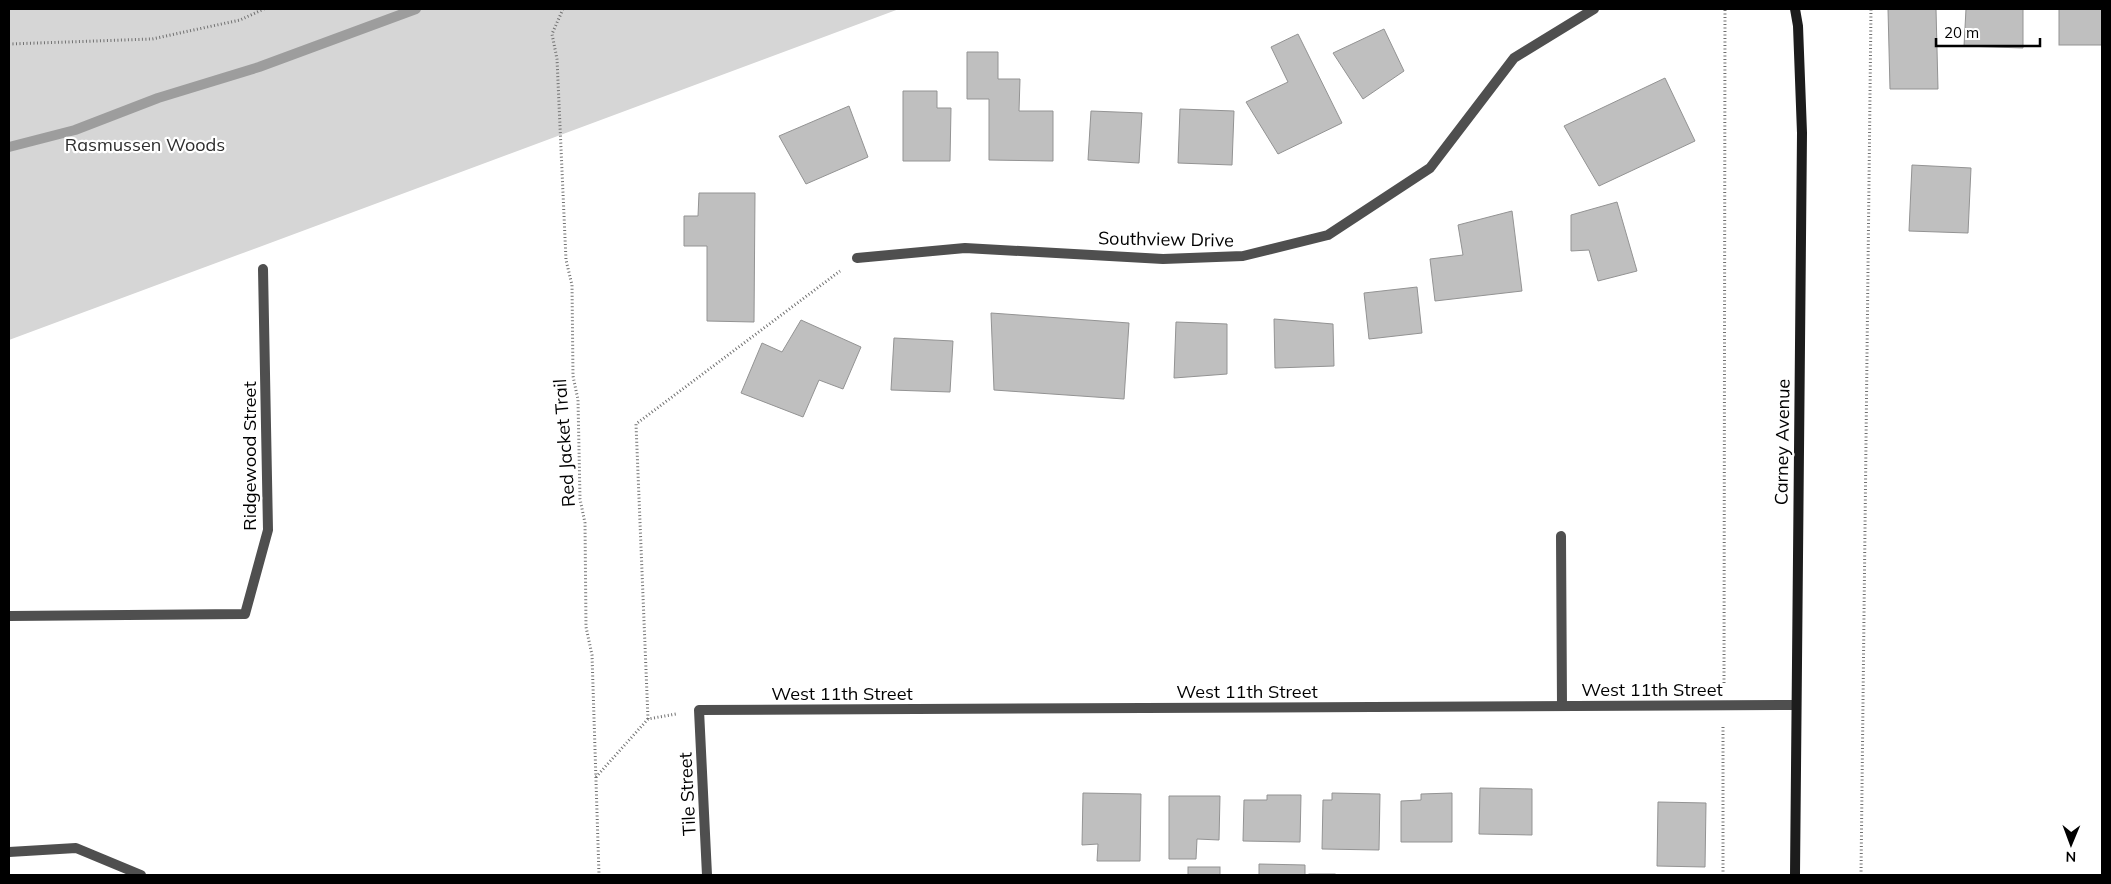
<svg xmlns="http://www.w3.org/2000/svg" width="2111" height="884" font-family="Mulish,sans-serif">
  <rect width="100%" height="100%" fill="#fff"/>
  <path fill="#d6d6d6" d="M9,9H899L9,340Z"/>
  <g fill="none" stroke-linecap="round" stroke-linejoin="round">
    <path stroke="#9d9d9d" stroke-width="10" d="M9,147L75,130L158,98L259,67L416,9"/>
  </g>
  <g fill="#bfbfbf" stroke="#939393">
    <path d="M1888,9H1936L1938,89H1890Z"/>
    <path d="M1966,9H2023V48L1964,46Z"/>
    <rect x="2059" y="9" width="43" height="36"/>
    <path d="M1384,29L1404,71L1363,99L1333,53Z"/>
    <path d="M1298,34L1342,123L1278,154L1246,102L1288,82L1271,47Z"/>
    <path d="M967,52H998V79H1020L1019,111H1053V161L989,160V99H967Z"/>
    <path d="M1665,78L1695,141L1599,186L1564,126Z"/>
    <path d="M903,91H937V108H951L950,161H903Z"/>
    <path d="M849,106L868,157L806,184L779,136Z"/>
    <path d="M1180,109L1234,111L1232,165L1178,163Z"/>
    <path d="M1091,111L1142,113L1139,163L1088,160Z"/>
    <path d="M1912,165L1971,168L1968,233L1909,231Z"/>
    <path d="M699,193H755L754,322L707,321V246H684V216H698Z"/>
    <path d="M1617,202L1637,271L1598,281L1589,250L1571,251V215Z"/>
    <path d="M1512,211L1522,291L1435,301L1430,259L1463,255L1458,225Z"/>
    <path d="M1417,287L1422,333L1369,339L1364,293Z"/>
    <path d="M991,313L1129,323L1124,399L994,390Z"/>
    <path d="M1274,319L1333,324L1334,366L1275,368Z"/>
    <path d="M801,320L861,347L843,389L819,380L803,417L741,393L762,343L782,352Z"/>
    <path d="M1176,322L1227,324V374L1174,378Z"/>
    <path d="M894,338L953,341L950,392L891,390Z"/>
    <path d="M1480,788L1532,789V835L1479,834Z"/>
    <path d="M1083,793L1141,794L1140,861H1097L1098,844L1082,845Z"/>
    <path d="M1332,793L1380,794L1379,850L1322,849L1323,800H1332Z"/>
    <path d="M1452,793V842H1401V801L1421,800V794Z"/>
    <path d="M1267,795H1301L1300,842L1243,841L1244,800H1267Z"/>
    <path d="M1169,796H1220L1219,840L1197,839L1196,859H1169Z"/>
    <path d="M1658,802L1706,803L1705,867L1657,866Z"/>
    <path d="M1259,864L1305,865V875H1259Z"/>
    <rect x="1188" y="867" width="32" height="8"/>
    <rect x="1309" y="874" width="26" height="1"/>
  </g>
  <g fill="none" stroke-linecap="round" stroke-linejoin="round">
    <g stroke="#717171" stroke-width="3" stroke-dasharray="1 2.5" stroke-linecap="butt">
      <path d="M563,9L552,34L557,59L566,260L572,285L573,376L578,400L580,499L585,523L586,627L592,655L599,875"/>
      <path d="M9,44L152,39L240,20L264,9"/>
      <path d="M1724,683L1725,9"/>
      <path d="M648,719L636,424L840,271"/>
      <path d="M596,777L648,719L676,714"/>
      <path d="M1723,875V727"/>
      <path d="M1861,875L1871,9"/>
    </g>
    <path stroke="#4f4f4f" stroke-width="10" d="M1561,536L1562,706"/>
    <g stroke="#4f4f4f" stroke-width="10">
      <path d="M857,258L965,248L1163,259L1243,256L1328,235L1430,168L1514,58L1594,9"/>
      <path d="M9,616L245,614L268,530L263,269"/>
      <path d="M9,852L76,848L141,875"/>
      <path d="M707,875L699,710L1796,705"/>
    </g>
    <path stroke="#1c1c1c" stroke-width="10" d="M1795,9L1798,26L1802,133L1795,875"/>
  </g>
  <g text-anchor="middle" dominant-baseline="central" stroke-width="4.5" stroke-linejoin="round" paint-order="stroke">
    <g font-size="18" fill="#2d2d2d" stroke="#fff">
      <text x="145" y="144">Rasmussen Woods</text>
    </g>
    <g font-size="18" fill="#000" stroke="#fff">
      <text transform="translate(1166 239) rotate(1)">Southview Drive</text>
      <text transform="translate(1782 442) rotate(-89)">Carney Avenue</text>
      <text transform="translate(564 443) rotate(-94)">Red Jacket Trail</text>
      <text transform="translate(249 456) rotate(-90)">Ridgewood Street</text>
      <text x="1652" y="689">West 11th Street</text>
      <text x="1247" y="691">West 11th Street</text>
      <text x="842" y="693">West 11th Street</text>
      <text transform="translate(687 794) rotate(-93)">Tile Street</text>
    </g>
  </g>
  <rect width="2111" height="884" fill="none" stroke="#000000" stroke-width="20"/>
  <g transform="translate(2071 844) rotate(181)" stroke="#ffffff" stroke-width="4" paint-order="stroke">
  <path d="M0-4L9 19L0 12L-9 19Z" fill="#000000"/>
  <text y="-8" font-size="14" font-weight="bold" text-anchor="middle" fill="#000000">N</text>
  </g>
  <path d="M1936 38v8h104v-8" fill="none" stroke="#000000" stroke-width="2.5"/>
  <text x="1944" y="38" font-size="15" fill="#000000" stroke="#ffffff" stroke-width="4" paint-order="stroke">20 m</text>
</svg>
